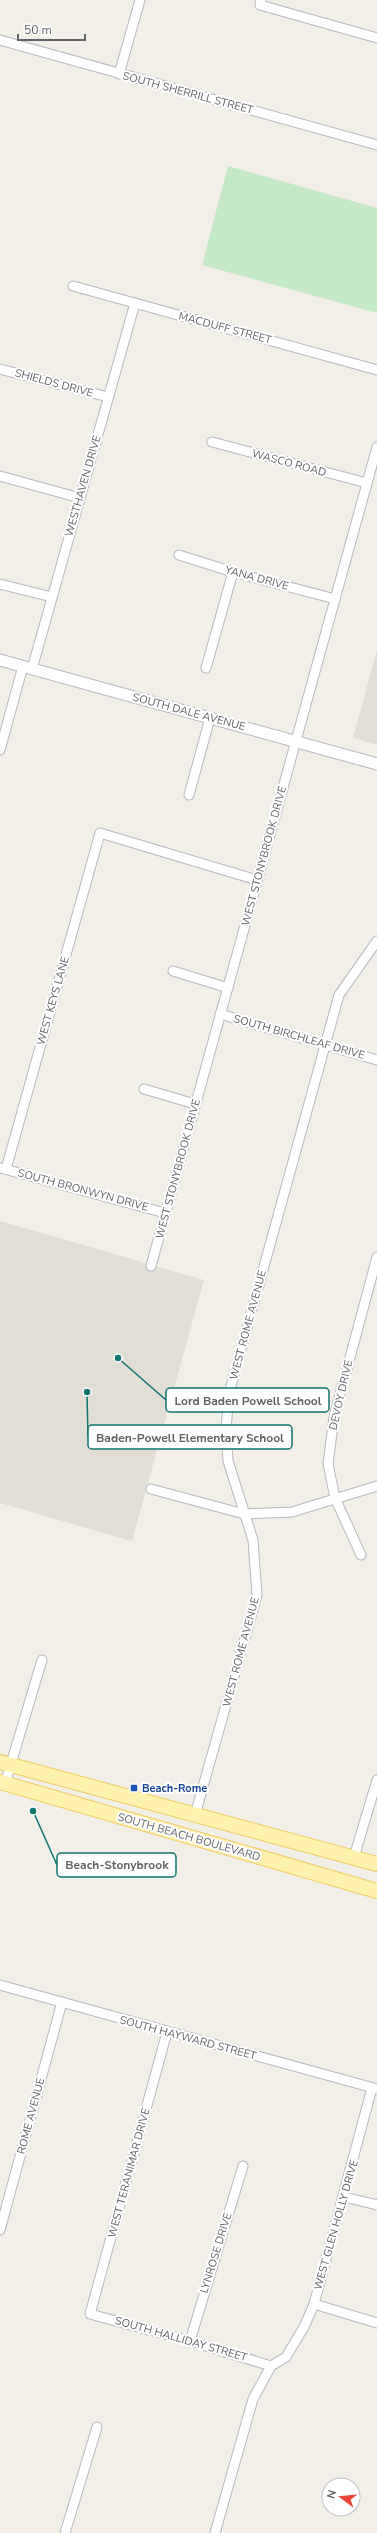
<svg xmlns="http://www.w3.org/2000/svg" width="377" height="2533" font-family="'Nunito Sans',sans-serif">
  <rect width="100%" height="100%" fill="#f1efe8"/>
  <g fill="#e1ded6">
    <path d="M377,650V745L353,738Z"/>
    <path d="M0,1221L204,1280L132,1541L0,1503Z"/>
  </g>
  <path fill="#c5e8c5" d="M228,166L377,208V313L202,265Z"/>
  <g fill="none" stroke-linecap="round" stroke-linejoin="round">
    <g stroke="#b5b8bc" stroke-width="11">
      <g id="minor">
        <path d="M261,0L260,5L377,38"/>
        <path d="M0,40L377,145"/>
        <path d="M119,74L140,0"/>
        <path d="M73,286L377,370"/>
        <path d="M0,369L108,397"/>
        <path d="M212,442L367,483"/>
        <path d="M0,476L80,498"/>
        <path d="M179,555L233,572L335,599"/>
        <path d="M0,584L52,597"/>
        <path d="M206,668L233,572"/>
        <path d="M32,669L135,303"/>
        <path d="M0,750L23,666"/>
        <path d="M189,795L210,718"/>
        <path d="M173,971L228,988"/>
        <path d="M220,1014L377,1060"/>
        <path d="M144,1089L195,1104"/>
        <path d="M1,1168L165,1213"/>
        <path d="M6,1169L100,833L257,880"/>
        <path d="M151,1266L377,447"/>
        <path d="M151,1489L244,1514L292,1512L377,1486"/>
        <path d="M361,1555L335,1498L328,1464L334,1417L377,1257"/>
        <path d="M5,1784L42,1660"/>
        <path d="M195,1815L257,1595L253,1540L228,1461L226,1430L229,1393L339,995L377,941"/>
        <path d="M354,1857L377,1780"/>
        <path d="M0,1985L377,2089"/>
        <path d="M167,2032L90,2314L190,2341L271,2366"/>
        <path d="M344,2197L377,2205"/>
        <path d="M0,2230L62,2002"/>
        <path d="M314,2304L377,2323"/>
        <path d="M190,2341L243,2166"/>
        <path d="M65,2533L97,2427"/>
        <path d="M215,2533L253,2399L271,2366L286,2357L304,2327L314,2304L372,2088"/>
      </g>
    </g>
    <g stroke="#b5b8bc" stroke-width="13">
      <path id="tertiary" d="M0,660L377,764"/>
    </g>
    <g stroke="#f2c960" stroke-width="16">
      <g id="primary">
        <path d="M0,1762L377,1864"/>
        <path d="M0,1782L377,1891"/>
      </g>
    </g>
    <use href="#minor" stroke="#fff" stroke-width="9"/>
    <use href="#tertiary" stroke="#fff" stroke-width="11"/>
    <use href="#primary" stroke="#fff2af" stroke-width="14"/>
  </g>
  <rect fill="#1a4fb4" stroke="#fff" stroke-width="1.5" x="130" y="1784" width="8" height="8" rx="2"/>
  <g text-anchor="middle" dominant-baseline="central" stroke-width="4" stroke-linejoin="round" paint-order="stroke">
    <g font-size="11" fill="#5f6368" stroke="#fff">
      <text transform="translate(188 93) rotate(15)">SOUTH SHERRILL STREET</text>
      <text transform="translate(225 328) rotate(15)">MACDUFF STREET</text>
      <text transform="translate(54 383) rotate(15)">SHIELDS DRIVE</text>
      <text transform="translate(289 463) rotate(15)">WASCO ROAD</text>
      <text transform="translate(83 486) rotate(-74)">WESTHAVEN DRIVE</text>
      <text transform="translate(257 578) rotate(15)">YANA DRIVE</text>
      <text transform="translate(189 712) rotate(15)">SOUTH DALE AVENUE</text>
      <text transform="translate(264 856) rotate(-75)">WEST STONYBROOK DRIVE</text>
      <text transform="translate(53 1001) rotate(-74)">WEST KEYS LANE</text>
      <text transform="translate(299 1037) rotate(16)">SOUTH BIRCHLEAF DRIVE</text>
      <text transform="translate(178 1169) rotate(-75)">WEST STONYBROOK DRIVE</text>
      <text transform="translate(83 1190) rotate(15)">SOUTH BRONWYN DRIVE</text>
      <text transform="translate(248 1325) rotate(-75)">WEST ROME AVENUE</text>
      <text transform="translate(341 1395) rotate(-77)">DEVOY DRIVE</text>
      <text transform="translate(241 1652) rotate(-75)">WEST ROME AVENUE</text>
      <text transform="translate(189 1837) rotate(16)">SOUTH BEACH BOULEVARD</text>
      <text transform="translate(188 2038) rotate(15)">SOUTH HAYWARD STREET</text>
      <text transform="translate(31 2116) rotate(-75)">ROME AVENUE</text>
      <text transform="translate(129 2173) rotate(-75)">WEST TERANIMAR DRIVE</text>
      <text transform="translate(336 2225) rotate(-74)">WEST GLEN HOLLY DRIVE</text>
      <text transform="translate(216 2253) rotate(-73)">LYNROSE DRIVE</text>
      <text transform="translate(181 2339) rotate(16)">SOUTH HALLIDAY STREET</text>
    </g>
    <g font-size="11" font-weight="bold" fill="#164399" stroke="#fff" text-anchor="start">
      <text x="142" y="1788">Beach-Rome</text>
    </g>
  </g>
  <path fill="none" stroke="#0f766e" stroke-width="1.5" d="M118 1358L166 1400M87 1392L88 1437M33 1811L57 1865"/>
  <g fill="#0f766e" stroke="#fff" stroke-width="1.5">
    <circle cx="118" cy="1358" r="4"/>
    <circle cx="87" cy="1392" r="4"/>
    <circle cx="33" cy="1811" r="4"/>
  </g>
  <g fill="#fff" stroke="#0f766e" stroke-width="1.5">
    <rect x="166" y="1388" width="163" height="24" rx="4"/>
    <rect x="88" y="1425" width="204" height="24" rx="4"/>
    <rect x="57" y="1853" width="119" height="24" rx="4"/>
  </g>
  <g font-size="12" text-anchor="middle" font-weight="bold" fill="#5f6368">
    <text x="248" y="1405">Lord Baden Powell School</text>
    <text x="190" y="1442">Baden-Powell Elementary School</text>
    <text x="117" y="1869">Beach-Stonybrook</text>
  </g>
  <g transform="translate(341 2497) rotate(286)"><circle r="19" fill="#ffffff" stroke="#bfc1c3"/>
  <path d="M0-3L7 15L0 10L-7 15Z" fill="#ea4335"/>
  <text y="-6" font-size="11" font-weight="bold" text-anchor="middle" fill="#5f6368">N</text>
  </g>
  <path d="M18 34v6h67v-6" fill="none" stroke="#5f6368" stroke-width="2"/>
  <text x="24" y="34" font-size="12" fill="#5f6368" stroke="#ffffff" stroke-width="3" paint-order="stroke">50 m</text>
</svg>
